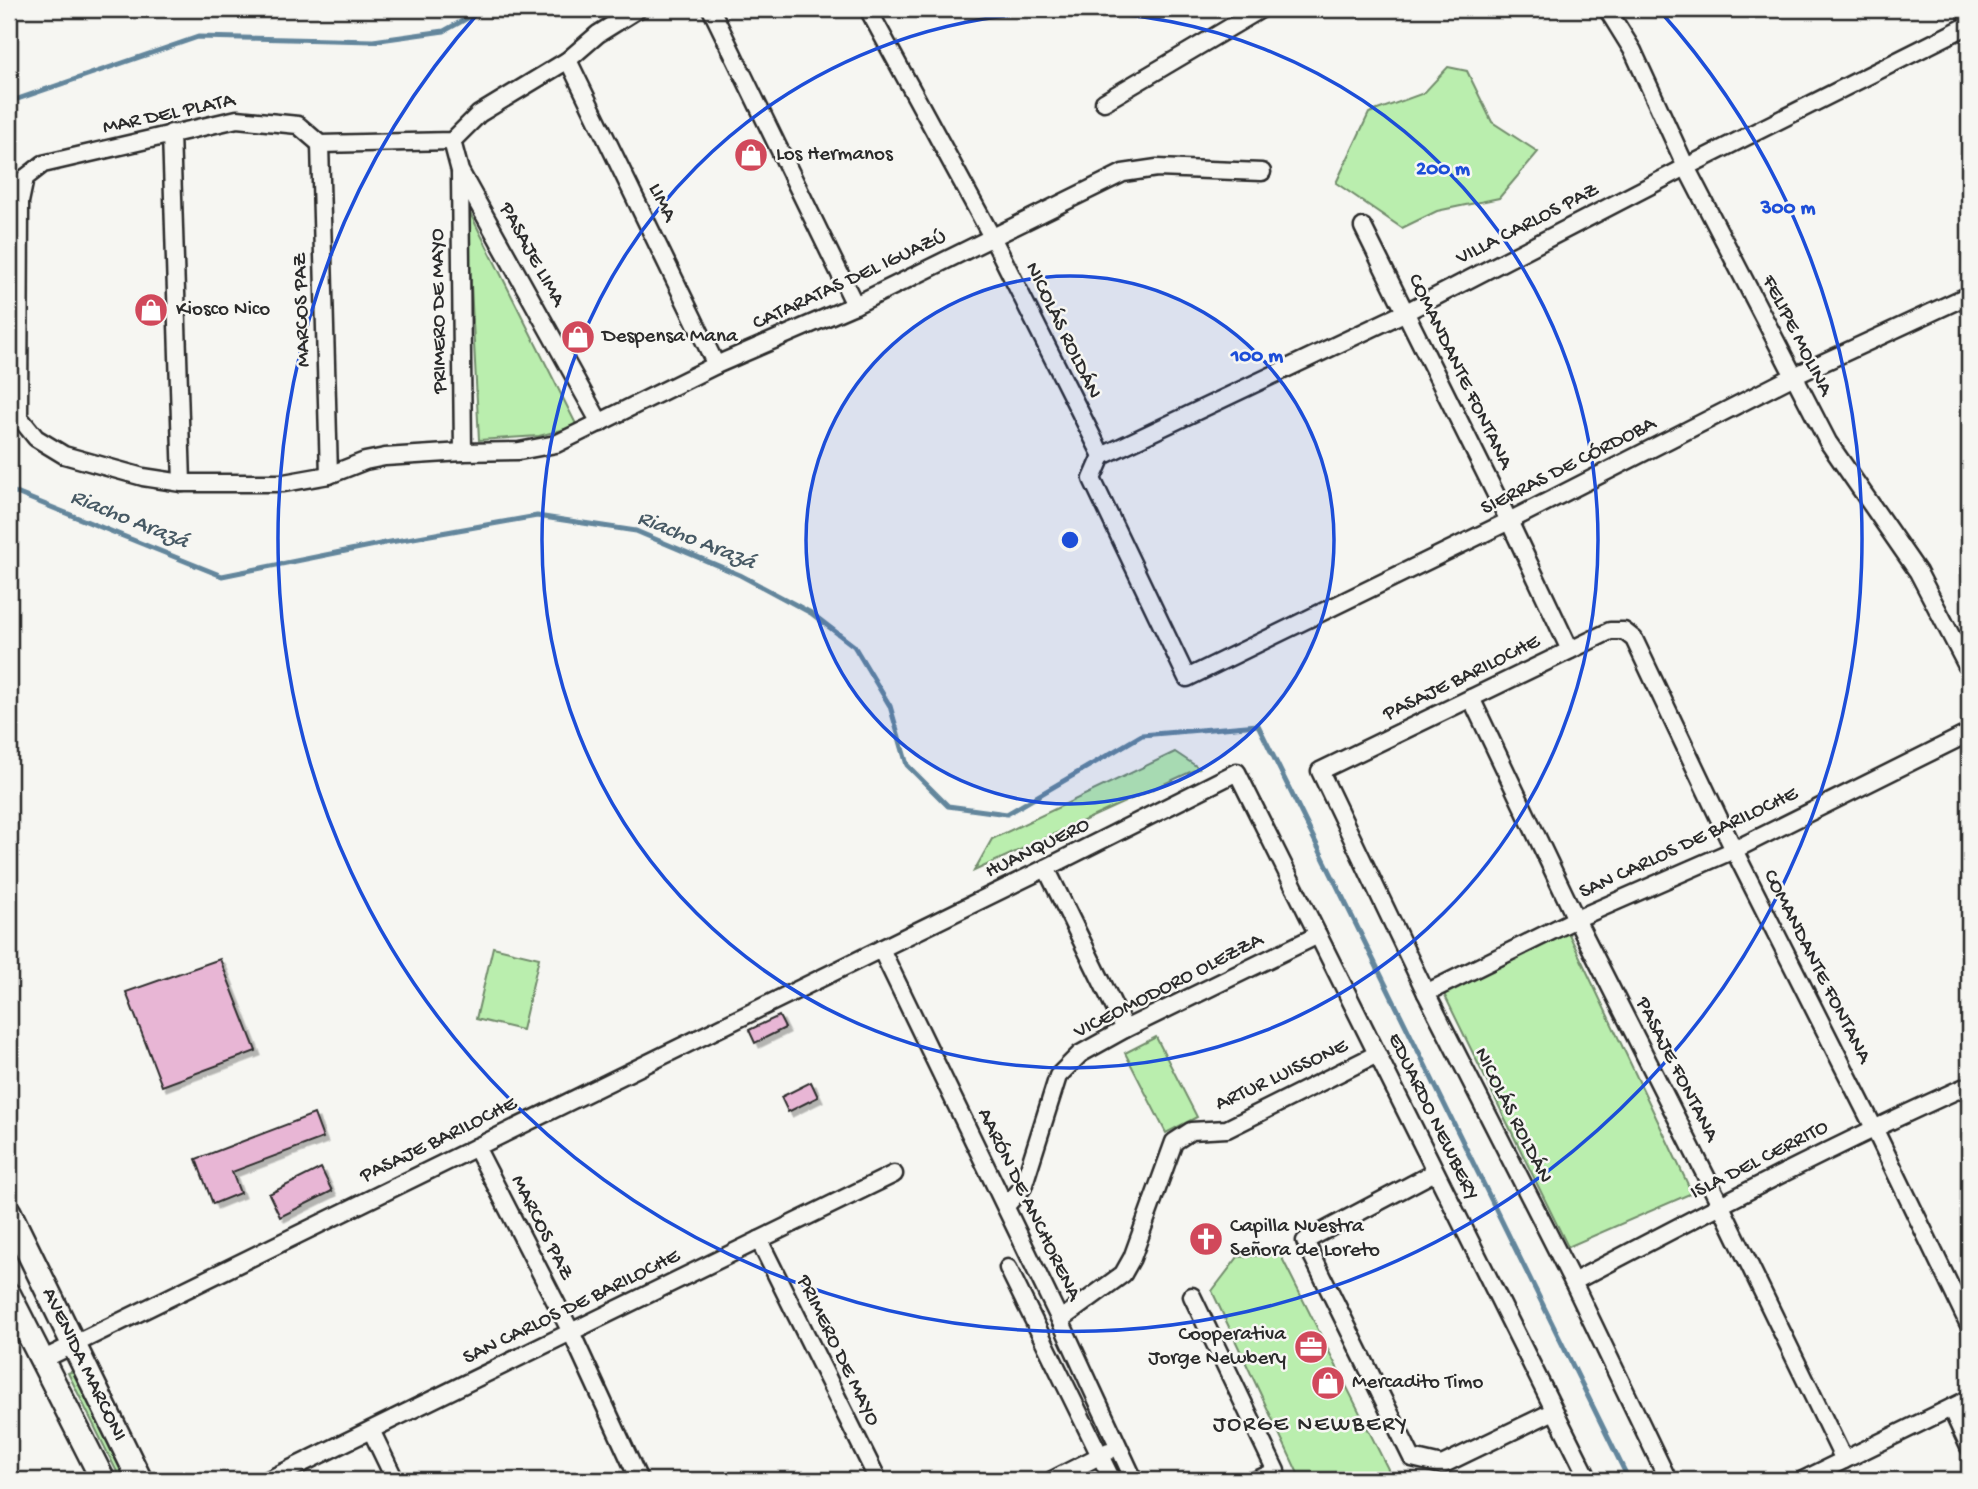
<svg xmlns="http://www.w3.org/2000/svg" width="1978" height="1489" font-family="'Gochi Hand',sans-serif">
  <defs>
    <filter id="shadow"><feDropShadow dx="4.5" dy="4.5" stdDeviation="0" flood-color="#0004"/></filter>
  </defs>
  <rect width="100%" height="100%" fill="#f6f6f2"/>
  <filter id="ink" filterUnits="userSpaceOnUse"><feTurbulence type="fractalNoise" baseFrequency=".0143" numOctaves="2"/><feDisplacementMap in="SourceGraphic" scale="14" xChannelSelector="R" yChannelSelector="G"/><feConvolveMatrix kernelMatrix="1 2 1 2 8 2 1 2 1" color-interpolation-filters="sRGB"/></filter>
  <g filter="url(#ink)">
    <g fill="#baeeae" stroke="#728c6c" stroke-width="2">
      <path d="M1448,67L1467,71L1492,122L1538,152L1499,198L1437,211L1402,228L1336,183L1369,113L1424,93Z"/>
      <path d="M467,207L577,426L539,436L479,440Z"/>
      <path d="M1175,752L1199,768L974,871L992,839Z"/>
      <path d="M1568,932L1692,1193L1568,1247L1444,994Z"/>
      <path d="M493,947L539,958L522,1030L476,1019Z"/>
      <path d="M1156,1037L1197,1117L1166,1133L1125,1053Z"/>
      <path d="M1280,1254L1388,1469L1385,1480H1301L1212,1291L1238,1257Z"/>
      <path d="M73,1371L126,1480H121L68,1373Z"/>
    </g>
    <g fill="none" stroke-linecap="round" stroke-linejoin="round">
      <g stroke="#63869c" stroke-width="5">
        <path d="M9,102L198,37L373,41L444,31L484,9"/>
        <path d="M9,490L222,576L385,543L537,516L636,531L740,575L811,613L854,646L890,706L907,765L948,806L1007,814L1142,735L1258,725L1629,1480"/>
      </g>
    </g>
    <g fill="#e8b6d5" stroke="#2b2b2b" stroke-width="2" filter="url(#shadow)">
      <path d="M220,959L256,1051L162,1086L126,992Z"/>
      <path d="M779,1016L785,1028L755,1043L749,1030Z"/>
      <path d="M811,1082L818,1097L788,1112L781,1097Z"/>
      <path d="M314,1114L323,1138L232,1172L240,1193L213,1204L196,1159Z"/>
      <path d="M321,1168L332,1191L280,1217L269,1194Z"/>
    </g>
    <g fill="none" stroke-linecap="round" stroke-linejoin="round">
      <g stroke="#2b2b2b" stroke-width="21">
        <g id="street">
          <path d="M638,9L598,34L568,60L479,114L452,141L320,144L298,125L237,119L43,164L25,178L20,202L19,417L36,438L64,455L143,477L182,483H284L329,475L365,461L385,457L463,452L519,451L556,444L716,365L855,305L1123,173L1157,168L1262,172"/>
          <path d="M711,9L855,305"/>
          <path d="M868,9L992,237L1102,456L1092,479L1187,678L1509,521L1792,377L1969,295"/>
          <path d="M1607,9L1633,51L1686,167L1828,442L1918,572L1969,670"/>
          <path d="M1964,9L1969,19"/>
          <path d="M568,60L716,365"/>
          <path d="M1104,102L1261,9"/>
          <path d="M171,133L182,483"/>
          <path d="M452,141L460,171L600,423"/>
          <path d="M320,144L329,475"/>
          <path d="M460,174L463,452"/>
          <path d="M1363,227L1509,521L1570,650"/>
          <path d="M1102,456L1406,312L1686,167L1969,25"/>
          <path d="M1471,698L1576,919L1720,1204L1844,1460"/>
          <path d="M1046,868L1125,1029"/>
          <path d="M881,949L1060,1320L1134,1480"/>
          <path d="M1426,993L1576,919L1734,850L1969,733"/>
          <path d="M476,1147L571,1332L639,1480"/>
          <path d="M1435,1172L1305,1241L1412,1458L1442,1465L1554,1411"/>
          <path d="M1006,1206L1023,1187L1058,1076L1080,1054L1125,1029L1318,935"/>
          <path d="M759,1240L878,1480"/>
          <path d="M1008,1268L1112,1480"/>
          <path d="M1573,1282C1704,1213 1834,1145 1969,1085"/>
          <path d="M1192,1296L1276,1471L1256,1480"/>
          <path d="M1060,1320L1123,1274L1132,1258L1174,1142L1191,1131L1227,1129L1377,1054"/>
          <path d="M42,1360L1046,868L1237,772L1589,1480"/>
          <path d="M1951,1408L1969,1447"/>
          <path d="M371,1430L395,1480"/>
          <path d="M268,1480L894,1174"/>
          <path d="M1052,1480L1109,1451"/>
          <path d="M1668,1480L1573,1282L1426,993L1320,771L1610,631H1624L1634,639L1734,850L1874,1128L1969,1325"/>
          <path d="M1803,1480L1969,1399"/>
        </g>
      </g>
      <g stroke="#2b2b2b" stroke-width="28">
        <g id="secondary">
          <path d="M9,1212L140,1480"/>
          <path d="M9,1295L103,1480"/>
        </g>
      </g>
      <use href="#street" stroke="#f6f6f2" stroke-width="16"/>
      <use href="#secondary" stroke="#f6f6f2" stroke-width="23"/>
    </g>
  </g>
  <circle cx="1070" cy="540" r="264" fill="#1d4ed8" fill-opacity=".12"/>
  <g fill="none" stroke="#1d4ed8" stroke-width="3.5">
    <circle cx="1070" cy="540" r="264"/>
    <circle cx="1070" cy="540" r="528"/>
    <path d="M1659 10A792 792 0 1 1 481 10"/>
  </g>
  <defs>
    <g id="shop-disc" transform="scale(1.75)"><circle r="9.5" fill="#d1495b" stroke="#f6f6f2"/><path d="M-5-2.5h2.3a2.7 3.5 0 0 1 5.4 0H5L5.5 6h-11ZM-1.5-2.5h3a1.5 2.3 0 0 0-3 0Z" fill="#fff"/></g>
    <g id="church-disc" transform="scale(1.75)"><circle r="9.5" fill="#d1495b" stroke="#f6f6f2"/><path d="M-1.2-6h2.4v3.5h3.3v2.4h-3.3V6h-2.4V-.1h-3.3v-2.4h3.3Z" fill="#fff"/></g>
    <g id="office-disc" transform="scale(1.75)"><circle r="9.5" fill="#d1495b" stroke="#f6f6f2"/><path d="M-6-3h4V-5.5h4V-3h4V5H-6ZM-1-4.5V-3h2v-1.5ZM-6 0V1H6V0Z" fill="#fff"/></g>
  </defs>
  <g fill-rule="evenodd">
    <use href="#shop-disc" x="751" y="155"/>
    <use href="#shop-disc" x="151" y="310"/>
    <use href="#shop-disc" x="578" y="337"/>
    <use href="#church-disc" x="1206" y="1239"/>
    <use href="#office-disc" x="1311" y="1347"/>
    <use href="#shop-disc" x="1328" y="1383"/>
  </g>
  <g text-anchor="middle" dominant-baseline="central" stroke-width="5" stroke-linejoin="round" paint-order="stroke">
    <g font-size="21" fill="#2b2b2b" stroke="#f6f6f2">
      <text transform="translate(169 115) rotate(-12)">MAR DEL PLATA</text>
      <text transform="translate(661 203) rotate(64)">LIMA</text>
      <text transform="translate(1528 225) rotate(-27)">VILLA CARLOS PAZ</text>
      <text transform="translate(531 255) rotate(61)">PASAJE LIMA</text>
      <text transform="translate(850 281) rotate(-25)">CATARATAS DEL IGUAZÚ</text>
      <text transform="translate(303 310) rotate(-92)">MARCOS PAZ</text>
      <text transform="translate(440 311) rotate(-91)">PRIMERO DE MAYO</text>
      <text transform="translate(1062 331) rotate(64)">NICOLÁS ROLDÁN</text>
      <text transform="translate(1796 336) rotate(63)">FELIPE MOLINA</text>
      <text transform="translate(1459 372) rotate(64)">COMANDANTE FONTANA</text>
      <text transform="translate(1569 467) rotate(-27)">SIERRAS DE CÓRDOBA</text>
      <text transform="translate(1462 679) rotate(-26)">PASAJE BARILOCHE</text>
      <text transform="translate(1689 844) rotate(-25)">SAN CARLOS DE BARILOCHE</text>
      <text transform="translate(1038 849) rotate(-26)">HUANQUERO</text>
      <text transform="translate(1816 967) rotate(63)">COMANDANTE FONTANA</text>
      <text transform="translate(1169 987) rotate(-27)">VICEOMODORO OLEZZA</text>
      <text transform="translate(1676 1070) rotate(63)">PASAJE FONTANA</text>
      <text transform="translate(1282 1076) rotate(-25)">ARTUR LUISSONE</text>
      <text transform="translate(1512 1116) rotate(63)">NICOLÁS ROLDÁN</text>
      <text transform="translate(1432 1117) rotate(64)">EDUARDO NEWBERY</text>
      <text transform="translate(439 1141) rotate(-26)">PASAJE BARILOCHE</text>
      <text transform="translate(1760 1161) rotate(-27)">ISLA DEL CERRITO</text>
      <text transform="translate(1028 1205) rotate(64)">AARÓN DE ANCHORENA</text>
      <text transform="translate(541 1228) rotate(63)">MARCOS PAZ</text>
      <text transform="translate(572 1308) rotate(-26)">SAN CARLOS DE BARILOCHE</text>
      <text transform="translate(837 1351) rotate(64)">PRIMERO DE MAYO</text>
      <text transform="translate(83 1365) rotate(64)">AVENIDA MARCONI</text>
    </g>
    <g font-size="21" fill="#2b2b2b" stroke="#f6f6f2" text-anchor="start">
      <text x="776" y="155">Los Hermanos</text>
      <text x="176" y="310">Kiosco Nico</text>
      <text x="602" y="337">Despensa Mana</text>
      <text x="1230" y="1227">Capilla Nuestra<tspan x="1230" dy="24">Señora de Loreto</tspan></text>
      <text x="1286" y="1335" text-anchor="end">Cooperativa<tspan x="1286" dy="24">Jorge Newbery</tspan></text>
      <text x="1352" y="1383">Mercadito Timo</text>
    </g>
    <g font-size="23" font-style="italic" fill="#475964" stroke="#f6f6f2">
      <text transform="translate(129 520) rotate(22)">Riacho Arazá</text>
      <text transform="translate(696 541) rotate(22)">Riacho Arazá</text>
    </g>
    <g font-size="23" letter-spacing="2" fill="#2b2b2b" stroke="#f6f6f2">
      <text x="1311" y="1425">JORGE NEWBERY</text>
    </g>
  </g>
  <circle cx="1070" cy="540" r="10" fill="#1d4ed8" stroke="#f6f6f2" stroke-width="3.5"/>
  <g font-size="21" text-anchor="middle" font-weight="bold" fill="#1d4ed8" stroke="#f6f6f2" stroke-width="5" stroke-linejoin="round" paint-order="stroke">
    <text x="1443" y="174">200 m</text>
    <text x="1788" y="213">300 m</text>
    <text x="1257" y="361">100 m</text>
  </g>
  <rect width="1978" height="1489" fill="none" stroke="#f6f6f2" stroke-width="35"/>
  <rect x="18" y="18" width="1943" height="1454" fill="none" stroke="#2b2b2b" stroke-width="2.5" filter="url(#ink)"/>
</svg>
